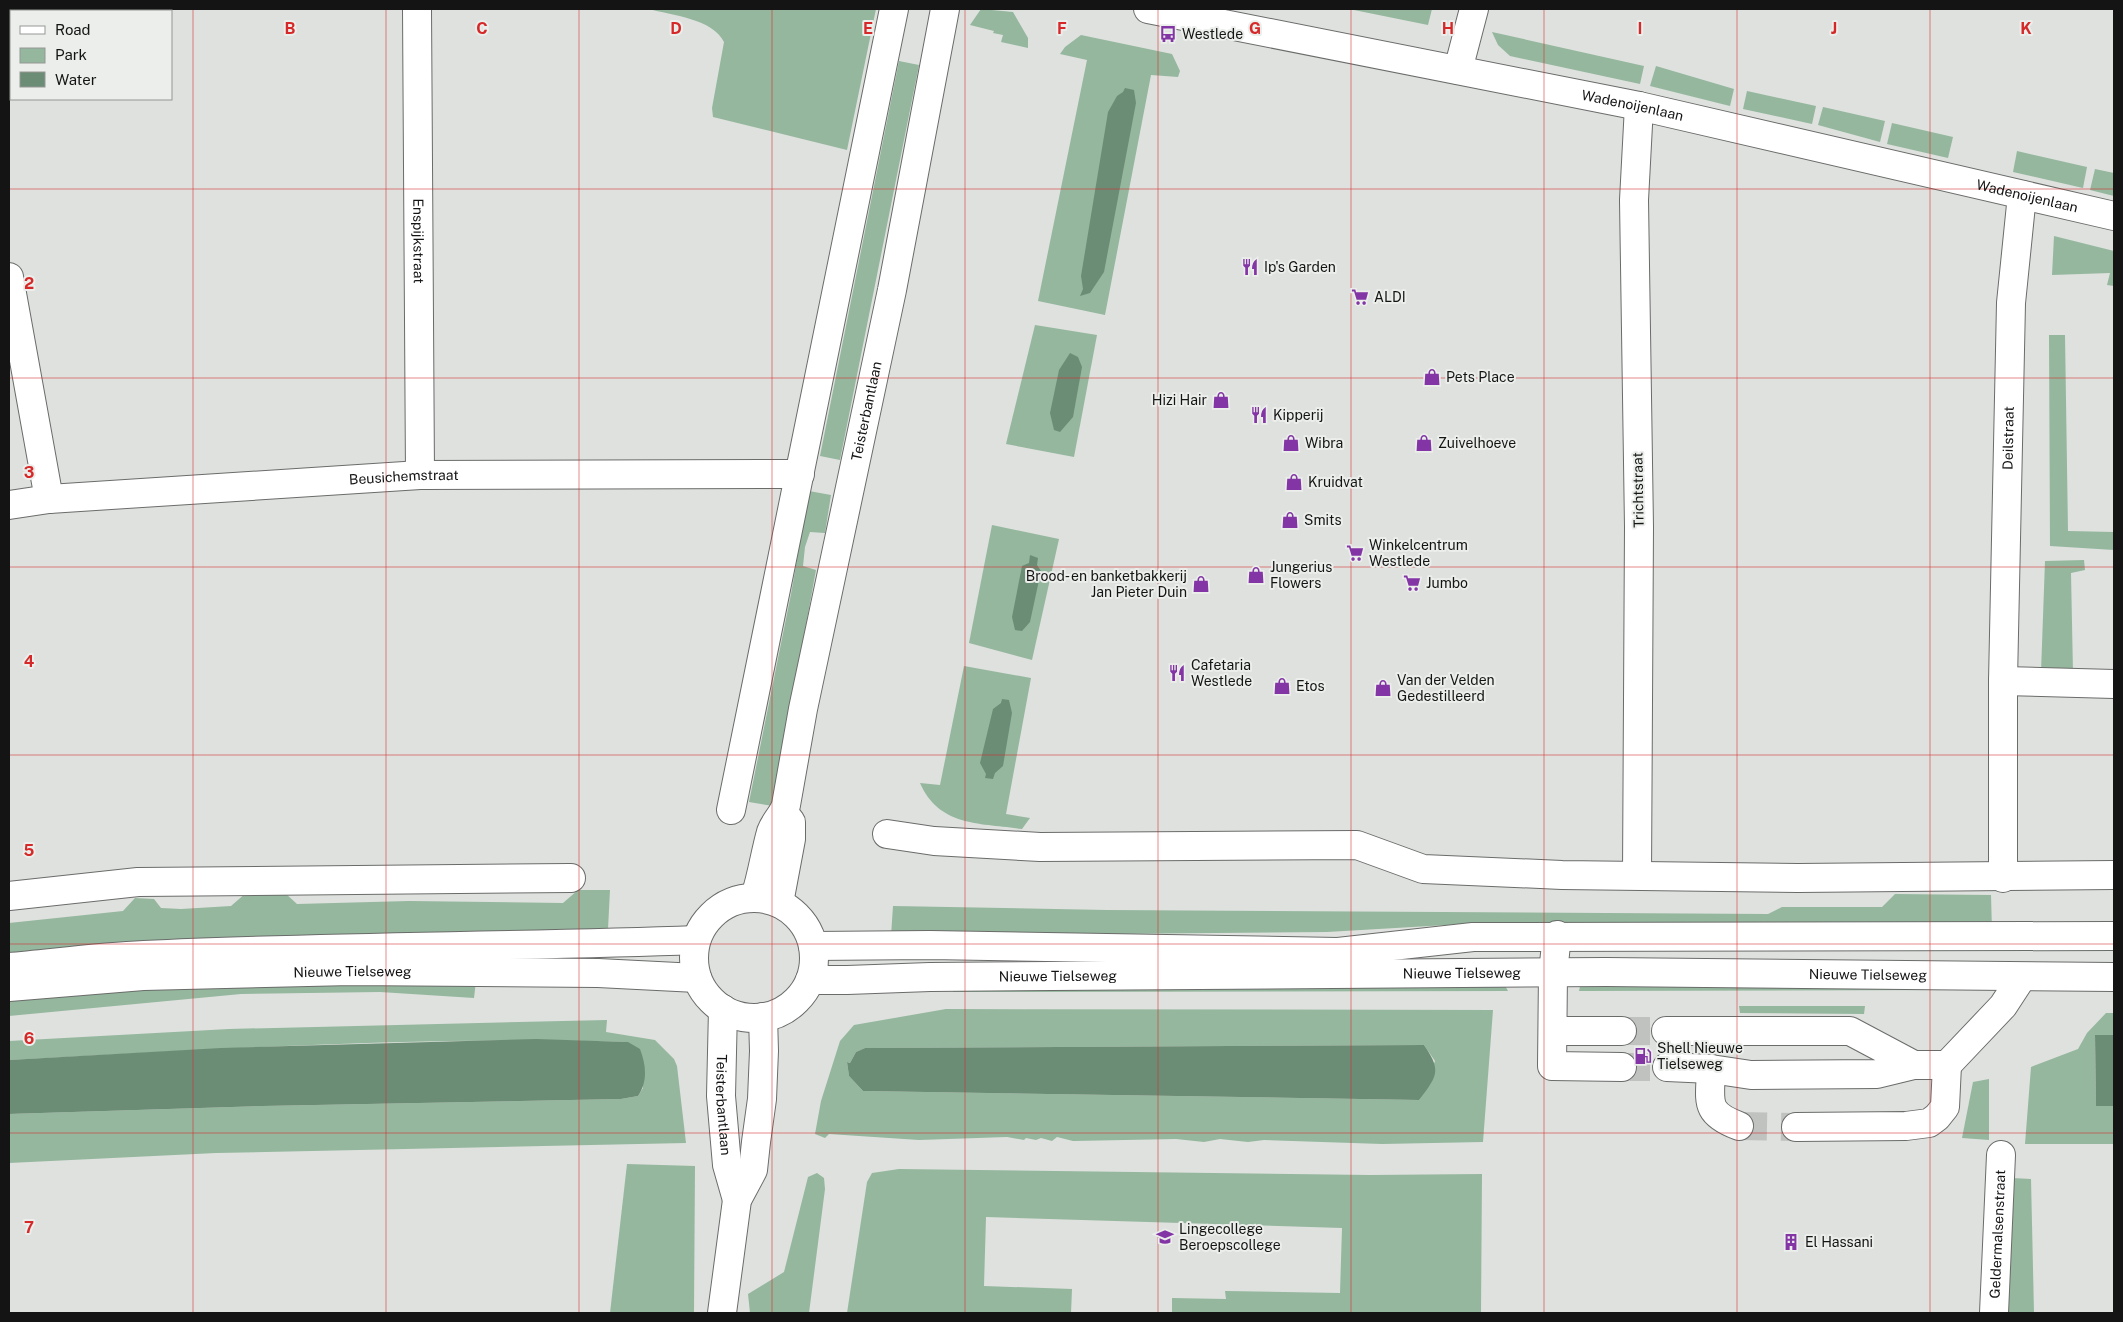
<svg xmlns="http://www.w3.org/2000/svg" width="2123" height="1322" font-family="'Public Sans',sans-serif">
  <rect width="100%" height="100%" fill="#dee1de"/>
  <g fill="#95b79e" fill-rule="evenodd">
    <path d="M648,9H876L847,150L713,117L712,108L724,42C713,19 672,15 648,9Z"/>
    <path d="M981,9L1013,12L1028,38V48L1001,42L1003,35L993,33L994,31L970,25Z"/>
    <path d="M1349,9H1432L1428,25Z"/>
    <path d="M1492,32L1644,66L1640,84L1510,56L1498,45Z"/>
    <path d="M1081,35L1172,54L1180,71L1178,77L1151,75L1105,315L1038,301L1087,60L1060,54L1065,47Z"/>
    <path d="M899,61L919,65L840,460L820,456Z"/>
    <path d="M1656,66L1734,89L1730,106L1650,86Z"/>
    <path d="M1747,91L1816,106L1812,124L1743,109Z"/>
    <path d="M1823,107L1885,121L1880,142L1818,125Z"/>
    <path d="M1892,123L1953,137L1948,158L1887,144Z"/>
    <path d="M2017,151L2087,167L2083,188L2013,172Z"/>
    <path d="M2095,169L2114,173V196L2090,190Z"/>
    <path d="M2054,236L2114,251V286L2107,285L2110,273L2052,275Z"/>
    <path d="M1035,325L1097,335L1074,457L1006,444Z"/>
    <path d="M2049,335H2065L2068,531L2114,532V550L2050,546Z"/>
    <path d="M809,491L831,495L825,533L810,532L805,547L803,566L816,570L773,806L749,802L791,594Z"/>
    <path d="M992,525L1059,539L1032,660L969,643Z"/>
    <path d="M2084,560L2085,570L2071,573L2073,673L2041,672L2045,561Z"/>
    <path d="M964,666L1031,678L1006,814L1030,818L1022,829C981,823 939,827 920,783L940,785Z"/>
    <path d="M578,890H610L608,929L585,932L9,958V923L123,911L135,898L154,899L161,908L181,909L231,906L246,893H285L297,904L409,901L563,903Z"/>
    <path d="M1895,894L1991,895L1992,931L1481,923L1327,932L891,936L893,906L1107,910L1768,914L1782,907H1882Z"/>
    <path d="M1502,980L1508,991L953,992L952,984Z"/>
    <path d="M476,981L474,998L380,992L241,994L9,1016V1000L172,985Z"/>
    <path d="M1581,982L1940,986L1951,990L1579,991Z"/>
    <path d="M1739,1006H1865L1864,1014L1740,1013Z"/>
    <path d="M946,1009L1493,1010L1483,1142L1382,1144L1264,1140L1248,1142L1220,1139L1204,1142L1176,1139L1073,1141L1057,1137L1052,1141L1041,1138L1036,1140L1026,1138L1024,1140L1007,1137L919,1140L829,1134L825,1138L815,1134L821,1101L840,1041L854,1025ZM1424,1045L1435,1061L1419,1100L863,1091L849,1076L847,1062L850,1063L856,1052L865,1048Z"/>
    <path d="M2106,1013H2114V1035L2095,1036L2096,1106H2114V1144H2025L2031,1067L2078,1049L2087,1033Z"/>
    <path d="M607,1020L606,1032L655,1040L674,1059L677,1066L686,1143L216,1153L9,1163V1114L263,1106L621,1099L638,1096L643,1088L628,1042C421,1036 215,1049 9,1060V1041L229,1029Z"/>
    <path d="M1989,1079V1140L1962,1138L1973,1082Z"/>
    <path d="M627,1164L695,1166L694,1313H610Z"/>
    <path d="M899,1169L1370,1175L1482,1174L1481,1313H1172V1298L1226,1299L1225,1291L1340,1293L1342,1228L986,1217L984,1286L1072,1289L1071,1313H847L867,1182L872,1173Z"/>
    <path d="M817,1173L824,1178L825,1189L809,1313H750L748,1294L784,1272L808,1177Z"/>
    <path d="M2012,1178L2031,1179L2034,1313H2007Z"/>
  </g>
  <g fill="#6c8d75">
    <path d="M1125,88L1134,90L1136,103L1104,272L1090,293L1080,296L1083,289L1081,276L1108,112L1117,96L1123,92Z"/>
    <path d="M1070,353L1078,357L1082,367L1073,417L1060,432L1054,430L1050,413L1059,370Z"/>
    <path d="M1030,555L1038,558L1037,565L1041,571L1030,622L1022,631L1015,630L1012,617L1022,566L1029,563Z"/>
    <path d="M1002,699L1009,700L1012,713L1003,766L995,773L993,779L985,778L986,774L980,763L993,709L1001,703Z"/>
    <path d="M2095,1035H2114V1106H2096Z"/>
    <path d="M536,1039L628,1042L640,1049C646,1065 648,1081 638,1096L621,1099L263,1106L9,1114V1060L221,1048Z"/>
    <path d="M1424,1045C1442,1071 1437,1076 1419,1100L863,1091L849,1076L847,1062L850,1063L856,1052L865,1048Z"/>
  </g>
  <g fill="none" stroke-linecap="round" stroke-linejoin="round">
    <g stroke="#c0c2c0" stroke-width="28" stroke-dasharray="28 14" stroke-linecap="butt">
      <path d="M1622,1031H1666"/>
      <path d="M1622,1067H1667"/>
      <path d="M1739,1126L1796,1127"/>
    </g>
    <g stroke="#6a6c6a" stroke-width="30">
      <g id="minor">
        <path id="s1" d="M417,9L420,475"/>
        <path id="s2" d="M1148,9L1639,106L2114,216"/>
        <path d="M1458,70L1474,9"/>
        <path d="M9,277L49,499"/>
        <path id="s3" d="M9,505L49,499L420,475L800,474"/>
        <path d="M2003,681L2114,684"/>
        <path d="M731,810L894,9"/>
        <path d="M887,834L934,841L1040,847L1357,845L1423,869L1562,875L1798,878L2114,875"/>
        <path d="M1637,875L1639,527L1634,200L1639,106"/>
        <path id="s4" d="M2003,878V681L2011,303L2022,195"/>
        <path d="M9,896L138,882L571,878"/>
        <path id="s5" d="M755,897C762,876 765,853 771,832C775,821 783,815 786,805L803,709L892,290L945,9"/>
        <path d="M779,903L791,839V822L784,813"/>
        <path d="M1557,935L1553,973L1552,1066L1622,1067"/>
        <path id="s6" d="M723,1009L721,1096L727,1165L737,1200"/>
        <path d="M1553,1031H1622"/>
        <path d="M1666,1031H1850L1914,1065"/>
        <path d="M1667,1067L1711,1069L1751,1075L1877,1074L1914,1065H1947L2003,1006L2022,977"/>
        <path d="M1711,1069C1710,1102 1704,1113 1739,1126"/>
        <path d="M1796,1127L1906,1126L1929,1123L1937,1117L1945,1107L1947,1065"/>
        <path d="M722,1313L737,1200L753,1170L756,1142L762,1099L764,1051L763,1017"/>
        <path id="s7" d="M1994,1313L2001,1155"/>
      </g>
    </g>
    <g stroke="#6a6c6a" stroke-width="30">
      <g id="major">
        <circle cx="754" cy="958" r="60"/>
        <path d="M813,946L930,945L1338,952L1473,937L2114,936"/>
        <path d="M9,967C54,963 99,957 144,955C328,946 512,947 696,940"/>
        <path id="s8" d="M810,980H847L930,977L1606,972L2114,977"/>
        <path id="s9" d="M9,987L143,976L351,971L598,973L697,978"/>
      </g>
    </g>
    <use href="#minor" stroke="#fff" stroke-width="28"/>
    <use href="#major" stroke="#fff" stroke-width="28"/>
  </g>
  <path fill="none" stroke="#d62828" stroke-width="1" stroke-opacity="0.55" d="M193,9V1313M386,9V1313M579,9V1313M772,9V1313M965,9V1313M1158,9V1313M1351,9V1313M1544,9V1313M1737,9V1313M1930,9V1313M9,189H2114M9,378H2114M9,567H2114M9,755H2114M9,944H2114M9,1133H2114"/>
  <defs>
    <g id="bus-bare" transform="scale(1.35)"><path d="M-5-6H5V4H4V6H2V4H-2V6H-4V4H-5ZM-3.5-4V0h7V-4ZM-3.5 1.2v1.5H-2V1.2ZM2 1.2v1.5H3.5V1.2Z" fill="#8435a5" stroke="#ebeeeb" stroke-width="2.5" paint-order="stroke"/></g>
    <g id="restaurant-bare" transform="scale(1.35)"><path d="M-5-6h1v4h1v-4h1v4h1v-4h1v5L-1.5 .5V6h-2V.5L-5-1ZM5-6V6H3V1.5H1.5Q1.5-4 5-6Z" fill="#8435a5" stroke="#ebeeeb" stroke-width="2.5" paint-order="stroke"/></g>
    <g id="supermarket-bare" transform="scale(1.35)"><path d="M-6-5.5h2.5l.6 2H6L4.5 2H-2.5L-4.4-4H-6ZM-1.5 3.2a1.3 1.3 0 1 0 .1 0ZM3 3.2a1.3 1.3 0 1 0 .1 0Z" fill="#8435a5" stroke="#ebeeeb" stroke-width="2.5" paint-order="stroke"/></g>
    <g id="shop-bare" transform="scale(1.35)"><path d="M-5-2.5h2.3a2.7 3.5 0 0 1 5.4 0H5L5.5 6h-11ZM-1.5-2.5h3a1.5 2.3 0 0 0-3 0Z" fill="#8435a5" stroke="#ebeeeb" stroke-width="2.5" paint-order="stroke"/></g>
    <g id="fuel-bare" transform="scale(1.35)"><path d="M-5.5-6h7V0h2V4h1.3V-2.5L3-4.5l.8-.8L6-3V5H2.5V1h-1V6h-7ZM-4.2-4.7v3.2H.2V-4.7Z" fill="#8435a5" stroke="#ebeeeb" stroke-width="2.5" paint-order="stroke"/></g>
    <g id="school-bare" transform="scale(1.35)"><path d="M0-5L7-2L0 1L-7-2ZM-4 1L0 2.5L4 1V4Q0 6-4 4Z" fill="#8435a5" stroke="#ebeeeb" stroke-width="2.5" paint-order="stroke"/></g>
    <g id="building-bare" transform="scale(1.35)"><path d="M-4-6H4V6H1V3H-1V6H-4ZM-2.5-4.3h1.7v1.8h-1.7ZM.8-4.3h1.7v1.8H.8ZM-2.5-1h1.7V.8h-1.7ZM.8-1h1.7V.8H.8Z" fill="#8435a5" stroke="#ebeeeb" stroke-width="2.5" paint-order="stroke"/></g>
  </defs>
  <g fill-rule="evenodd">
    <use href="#bus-bare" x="1168" y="34"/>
    <use href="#restaurant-bare" x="1250" y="267"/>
    <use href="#supermarket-bare" x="1360" y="297"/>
    <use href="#shop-bare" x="1432" y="377"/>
    <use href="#shop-bare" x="1221" y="400"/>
    <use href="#restaurant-bare" x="1259" y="415"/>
    <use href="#shop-bare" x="1291" y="443"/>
    <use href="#shop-bare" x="1424" y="443"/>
    <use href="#shop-bare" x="1294" y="482"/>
    <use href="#shop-bare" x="1290" y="520"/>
    <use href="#supermarket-bare" x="1355" y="553"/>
    <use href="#shop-bare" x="1256" y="575"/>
    <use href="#supermarket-bare" x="1412" y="583"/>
    <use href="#shop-bare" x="1201" y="584"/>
    <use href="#restaurant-bare" x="1177" y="673"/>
    <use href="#shop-bare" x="1282" y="686"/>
    <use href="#shop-bare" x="1383" y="688"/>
    <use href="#fuel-bare" x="1643" y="1056"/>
    <use href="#school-bare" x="1165" y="1237"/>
    <use href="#building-bare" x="1791" y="1242"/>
  </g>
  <g text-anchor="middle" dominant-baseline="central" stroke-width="4" stroke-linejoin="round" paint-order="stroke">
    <g font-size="14" fill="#131413" stroke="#ebeeeb" text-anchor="start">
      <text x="1182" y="34">Westlede</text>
      <text x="1264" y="267">Ip's Garden</text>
      <text x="1374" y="297">ALDI</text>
      <text x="1446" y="377">Pets Place</text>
      <text x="1207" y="400" text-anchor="end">Hizi Hair</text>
      <text x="1273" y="415">Kipperij</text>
      <text x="1305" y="443">Wibra</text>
      <text x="1438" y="443">Zuivelhoeve</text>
      <text x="1308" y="482">Kruidvat</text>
      <text x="1304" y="520">Smits</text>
      <text x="1369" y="545">Winkelcentrum<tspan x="1369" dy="16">Westlede</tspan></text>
      <text x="1270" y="567">Jungerius<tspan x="1270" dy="16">Flowers</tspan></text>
      <text x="1187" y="576" text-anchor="end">Brood- en banketbakkerij<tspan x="1187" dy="16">Jan Pieter Duin</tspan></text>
      <text x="1426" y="583">Jumbo</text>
      <text x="1191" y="665">Cafetaria<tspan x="1191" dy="16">Westlede</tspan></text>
      <text x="1397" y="680">Van der Velden<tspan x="1397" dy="16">Gedestilleerd</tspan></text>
      <text x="1296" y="686">Etos</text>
      <text x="1657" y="1048">Shell Nieuwe<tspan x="1657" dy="16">Tielseweg</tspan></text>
      <text x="1179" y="1229">Lingecollege<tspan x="1179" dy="16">Beroepscollege</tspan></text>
      <text x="1805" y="1242">El Hassani</text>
    </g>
    <g font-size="14" fill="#131413" stroke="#ebeeeb">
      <text stroke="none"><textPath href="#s2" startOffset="494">Wadenoijenlaan</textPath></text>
      <text stroke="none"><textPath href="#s2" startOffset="899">Wadenoijenlaan</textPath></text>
      <text stroke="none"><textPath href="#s1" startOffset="232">Enspijkstraat</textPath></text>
      <text stroke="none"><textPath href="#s5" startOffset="500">Teisterbantlaan</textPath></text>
      <text stroke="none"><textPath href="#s4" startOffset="440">Deilstraat</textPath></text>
      <text stroke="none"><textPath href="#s3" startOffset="396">Beusichemstraat</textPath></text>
      <text transform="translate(1638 490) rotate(-91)">Trichtstraat</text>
      <text stroke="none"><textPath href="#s9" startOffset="344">Nieuwe Tielseweg</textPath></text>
      <text stroke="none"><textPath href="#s8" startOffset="652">Nieuwe Tielseweg</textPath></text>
      <text stroke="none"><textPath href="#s8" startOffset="1058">Nieuwe Tielseweg</textPath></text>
      <text stroke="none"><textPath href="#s8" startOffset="248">Nieuwe Tielseweg</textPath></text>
      <text stroke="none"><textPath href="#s6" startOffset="96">Teisterbantlaan</textPath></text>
      <text stroke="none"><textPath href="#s7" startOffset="79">Geldermalsenstraat</textPath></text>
    </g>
  </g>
  <g font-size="16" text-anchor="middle" font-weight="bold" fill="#d62828" stroke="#ebeeeb" stroke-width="4" stroke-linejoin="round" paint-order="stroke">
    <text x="290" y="34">B</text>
    <text x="482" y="34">C</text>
    <text x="676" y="34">D</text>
    <text x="868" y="34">E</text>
    <text x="1062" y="34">F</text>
    <text x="1255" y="34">G</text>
    <text x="1448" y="34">H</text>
    <text x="1640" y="34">I</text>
    <text x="1834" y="34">J</text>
    <text x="2026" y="34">K</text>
    <text x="29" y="289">2</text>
    <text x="29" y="478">3</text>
    <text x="29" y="667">4</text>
    <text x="29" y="856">5</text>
    <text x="29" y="1044">6</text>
    <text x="29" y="1233">7</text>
  </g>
  <rect width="2123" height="1322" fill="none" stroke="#131413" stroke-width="20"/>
  <rect x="10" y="10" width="162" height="90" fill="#ebeeeb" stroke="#959795"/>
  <rect x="20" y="26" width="25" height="8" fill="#ffffff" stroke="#959795"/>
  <text x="55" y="35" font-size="15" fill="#131413">Road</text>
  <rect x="20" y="48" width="25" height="15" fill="#95b79e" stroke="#959795"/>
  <text x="55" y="60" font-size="15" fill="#131413">Park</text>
  <rect x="20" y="72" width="25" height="15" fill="#6c8d75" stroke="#959795"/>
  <text x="55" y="85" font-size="15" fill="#131413">Water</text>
</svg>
